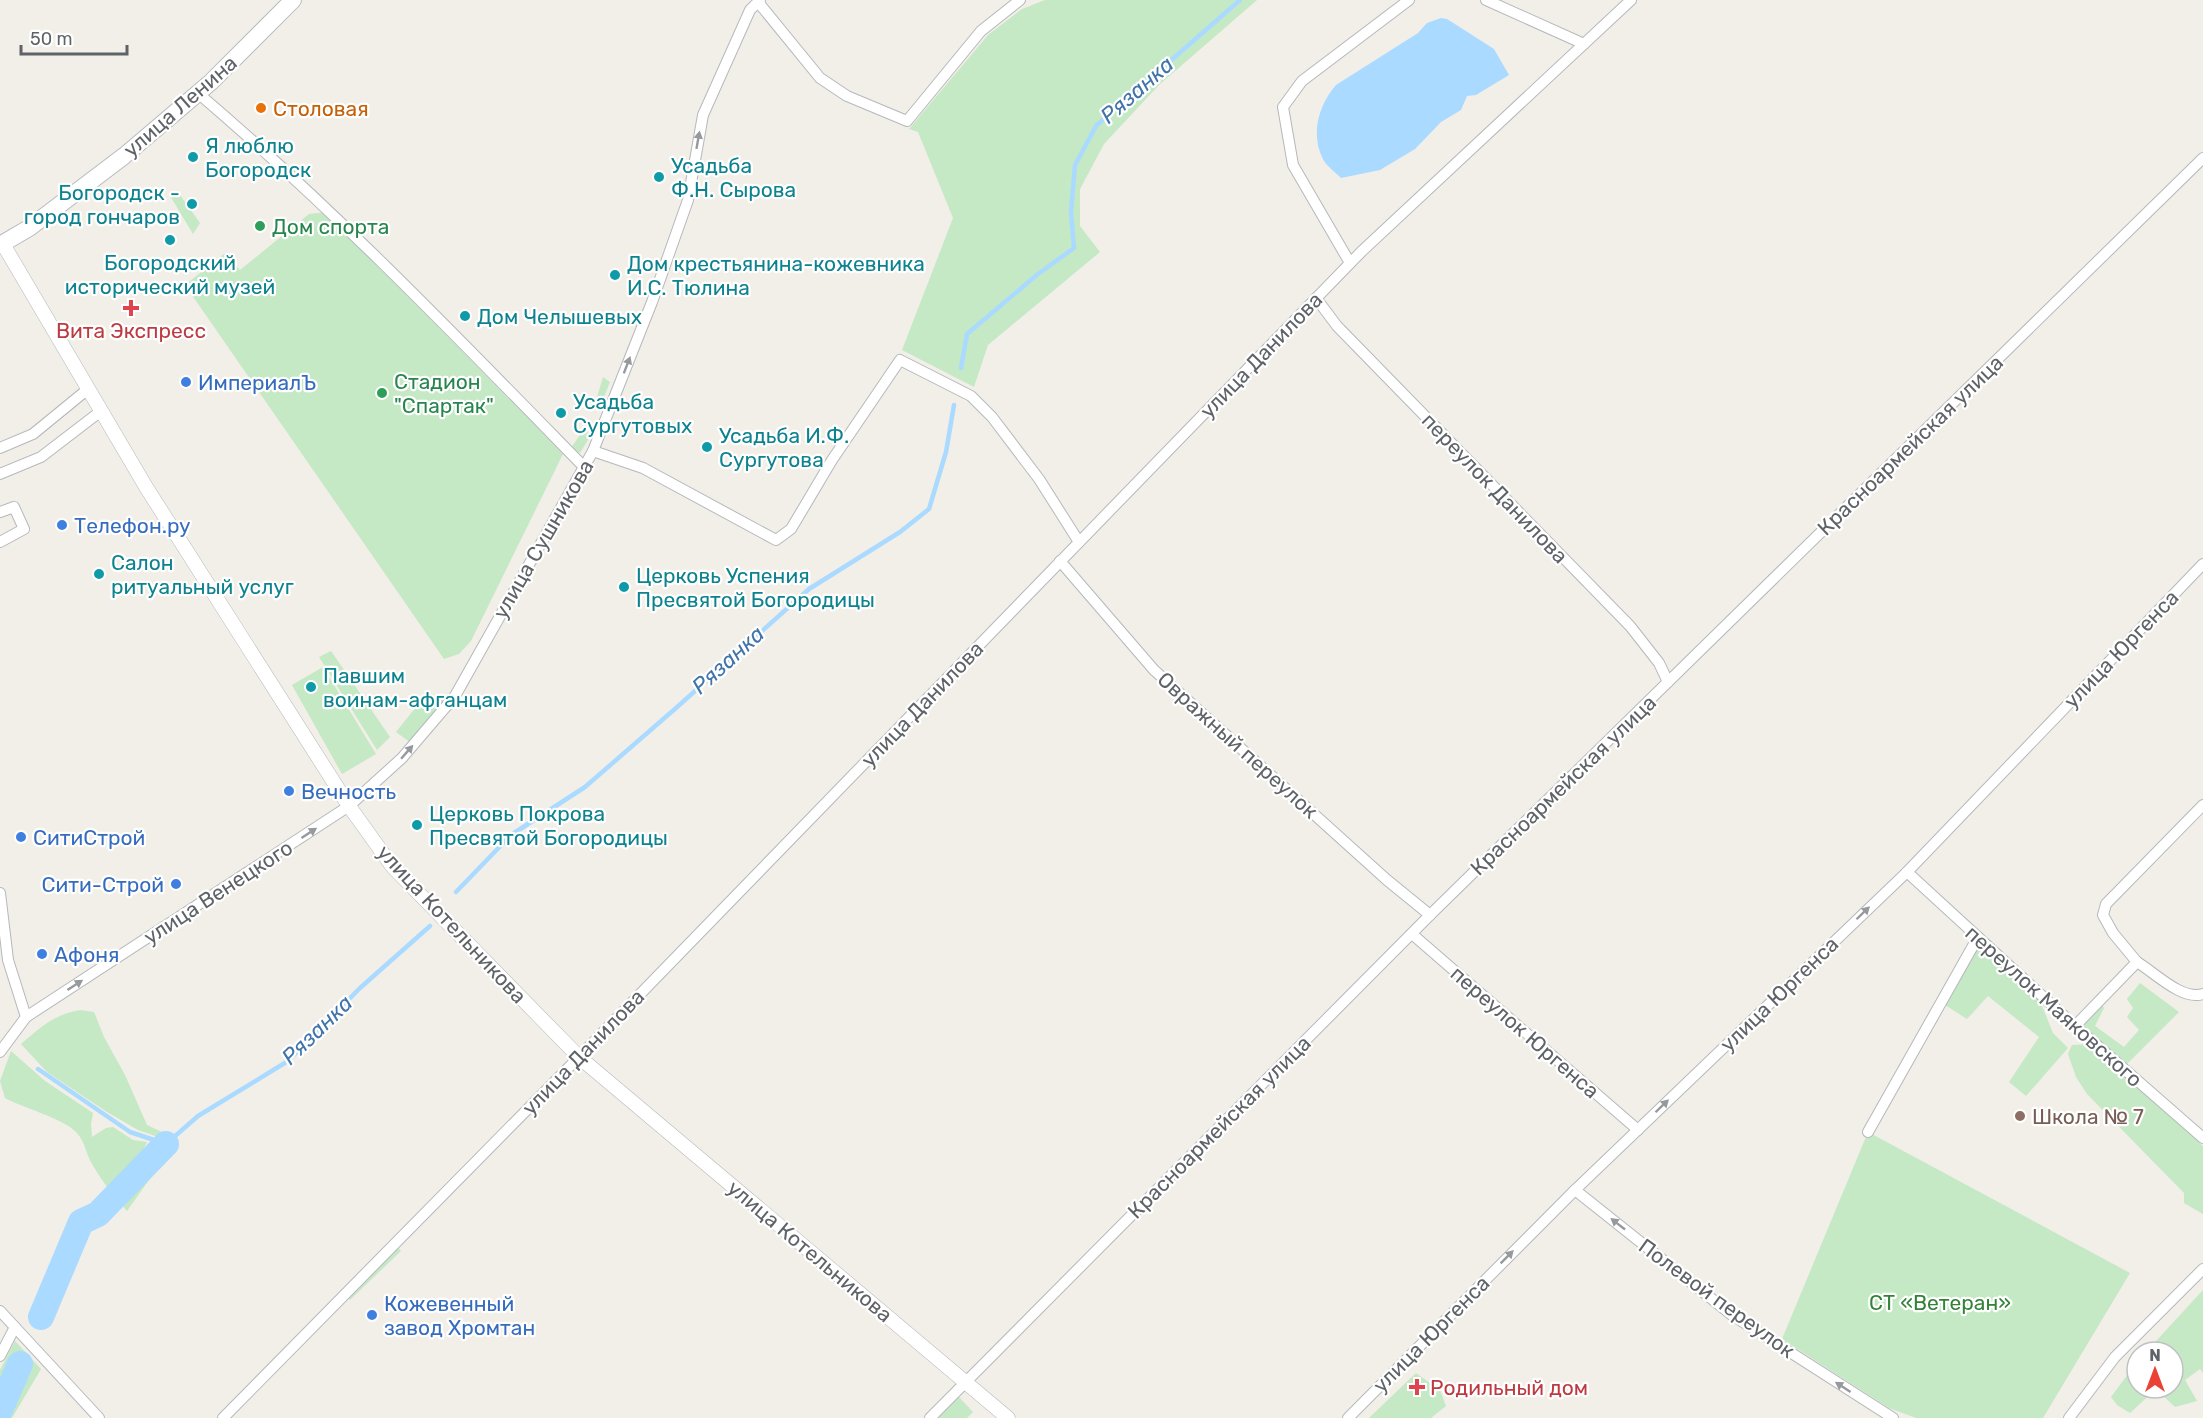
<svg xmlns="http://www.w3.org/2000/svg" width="2203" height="1418" font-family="Rubik,sans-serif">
  <rect width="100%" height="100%" fill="#f1efe8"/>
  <g fill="#c5e8c5">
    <path d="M1045,0H1257L1159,85L1104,144L1080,189V226L1100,252L988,345L974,387L902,350L953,218L918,132L909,129L988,35L1022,9Z"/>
    <path d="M169,194L180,195L200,223L193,234Z"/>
    <path d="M326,212L563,454L471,641L459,654L444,659L185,285L225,253L240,270L309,214Z"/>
    <path d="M603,377L610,382L602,402L597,397Z"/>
    <path d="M584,429L591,435L580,453L571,448Z"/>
    <path d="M331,651L390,737L377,750L319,657Z"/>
    <path d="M323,667L376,754L342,774L292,685Z"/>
    <path d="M428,692L445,700L411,743L396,732Z"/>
    <path d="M1976,950H1983L2040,1001L2053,1033L2068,1048L2026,1096L2009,1082L2039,1037L1988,996L1967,1019L1945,1005Z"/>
    <path d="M2140,983L2179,1012L2126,1065L2082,1027L2101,1004L2104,1008L2095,1026L2124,1047L2139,1030L2127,1017L2133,1008L2127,999Z"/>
    <path d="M80,1010L94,1012L104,1037L125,1075L147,1125L164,1133V1139L138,1130L107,1112L47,1072L21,1044C41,1027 53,1015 80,1010Z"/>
    <path d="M2092,1044L2203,1146V1214L2184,1203V1193L2087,1094L2076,1077L2068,1054L2072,1045Z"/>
    <path d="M11,1051L45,1081L93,1113L91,1124L92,1137L106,1128L113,1127L133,1140L147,1142L134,1170H141L153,1156L162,1150L168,1153L127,1211C114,1196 100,1179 91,1162C85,1151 85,1142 77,1133C63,1118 23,1108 5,1098L0,1081Z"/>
    <path d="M1868,1132L2130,1273L2043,1418H1916L1889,1408L1782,1339Z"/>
    <path d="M392,1240L401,1251L350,1300L342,1290Z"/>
    <path d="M2203,1290V1373L2200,1369L2185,1380L2197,1401L2175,1407L2156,1389L2130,1413L2117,1405L2111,1397L2137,1362V1388H2173V1352H2146Z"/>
    <path d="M15,1341L41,1369L12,1418H0V1370Z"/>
    <path d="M1416,1373L1440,1390L1446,1406L1431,1418H1369Z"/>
    <path d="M957,1395L973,1412L967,1418H935Z"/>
  </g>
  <path fill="#aadaff" d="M1441,18L1447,19L1494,49L1509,75L1476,95L1467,96L1461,110L1441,122L1415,149L1380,170L1341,178C1336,173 1328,167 1324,161C1310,135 1318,106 1336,85L1418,33L1427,23Z"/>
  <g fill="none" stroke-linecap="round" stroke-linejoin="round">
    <g stroke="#aadaff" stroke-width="4.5">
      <path d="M961,368L967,334L1038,274L1074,248L1071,212L1075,165L1096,126L1240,0"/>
      <path d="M456,892L511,835L585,787L676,708L809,589L900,532L929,509L946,452L954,405"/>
      <path d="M38,1069L130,1132L166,1144L198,1116L288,1061L360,988L430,926"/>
    </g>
    <g stroke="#aadaff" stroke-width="26">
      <path d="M41,1317L81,1222L98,1214L166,1144"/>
      <path d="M0,1410L20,1364"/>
    </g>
    <g stroke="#b5b8bc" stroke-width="12">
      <g id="minor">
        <path d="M1486,0L1584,44"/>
        <path d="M758,2L820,78L847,96L907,121L981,31L1020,0"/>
        <path d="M199,94C335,210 459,339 584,467"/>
        <path d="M1350,263L1293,165L1283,107L1302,81L1409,0"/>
        <path d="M1316,298L1337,326L1630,626L1659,663L1668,682"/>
        <path d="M0,448L33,434L88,389"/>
        <path d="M593,451L643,468L776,540L791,529L832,460L900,360L971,396L992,417L1039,479L1079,542"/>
        <path d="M0,474L41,457L101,411"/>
        <path d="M0,512L14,507L24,529L0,542"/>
        <path d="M1060,561L1154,670L1387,880L1430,915"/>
        <path d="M1907,872L2075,1026L2203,1138"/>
        <path d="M0,893L8,960L26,1017"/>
        <path d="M1412,934L1638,1130"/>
        <path d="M2137,962L2113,933L2103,915L2106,904L2203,805"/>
        <path d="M2075,1026L2137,962C2154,972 2182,1001 2203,994"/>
        <path d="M0,1052L26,1017L349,806L402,758L455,696L593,451L652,302L688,200L703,115L750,10L760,0"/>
        <path d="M1868,1132L1978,937"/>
        <path d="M1575,1190L1732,1315L1893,1418"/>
        <path d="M0,1311L99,1418"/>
        <path d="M0,1356L15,1327"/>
        <path d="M223,1418L579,1057L1361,252L1631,0"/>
        <path d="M930,1418L1430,915L2203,158"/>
        <path d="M1348,1418L1575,1190L1907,872L2203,564"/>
        <path d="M2069,1418L2115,1357L2203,1269"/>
      </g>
    </g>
    <g stroke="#b5b8bc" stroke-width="15">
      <path id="tertiary" d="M3,244L146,487L349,806L392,866L579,1057L1008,1418"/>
    </g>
    <g stroke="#b6babf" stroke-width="18">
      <path id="secondary" d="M0,245L29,228L124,156L211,82L293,0"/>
    </g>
    <use href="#minor" stroke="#fff" stroke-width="10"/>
    <use href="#tertiary" stroke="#fff" stroke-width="14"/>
    <use href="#secondary" stroke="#fff" stroke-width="16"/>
  </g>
  <defs><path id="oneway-solid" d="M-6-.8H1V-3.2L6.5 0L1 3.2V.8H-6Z" transform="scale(1.5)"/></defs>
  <g fill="#979a9d">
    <use href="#oneway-solid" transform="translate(698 140) rotate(-80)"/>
    <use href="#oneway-solid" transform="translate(627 365) rotate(-69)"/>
    <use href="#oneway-solid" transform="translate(407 752) rotate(-49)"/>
    <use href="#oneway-solid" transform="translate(309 833) rotate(-33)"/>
    <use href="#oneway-solid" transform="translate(1863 913) rotate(-44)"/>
    <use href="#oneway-solid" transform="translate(75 985) rotate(-33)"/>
    <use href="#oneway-solid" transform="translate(1662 1106) rotate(-44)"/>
    <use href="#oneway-solid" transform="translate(1618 1224) rotate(-142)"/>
    <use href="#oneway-solid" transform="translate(1507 1257) rotate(-45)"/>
    <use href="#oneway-solid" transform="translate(1843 1387) rotate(-147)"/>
  </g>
  <circle fill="#e8710a" stroke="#fff" stroke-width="2" cx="261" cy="108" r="6"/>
  <g fill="#0f9aa8" stroke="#fff" stroke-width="2">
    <circle cx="193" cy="157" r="6"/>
    <circle cx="659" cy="177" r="6"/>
    <circle cx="192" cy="204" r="6"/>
    <circle cx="170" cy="240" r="6"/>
    <circle cx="615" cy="275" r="6"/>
    <circle cx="465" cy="316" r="6"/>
    <circle cx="561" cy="413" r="6"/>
    <circle cx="707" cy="447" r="6"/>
    <circle cx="99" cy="574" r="6"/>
    <circle cx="624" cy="587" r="6"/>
    <circle cx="311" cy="687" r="6"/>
    <circle cx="417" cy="825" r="6"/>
  </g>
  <g fill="#2e9e5b" stroke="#fff" stroke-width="2">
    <circle cx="260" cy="226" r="6"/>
    <circle cx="382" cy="393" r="6"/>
  </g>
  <g fill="#e0444e" stroke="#fff" stroke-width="2">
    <path d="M128 299h6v6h6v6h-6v6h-6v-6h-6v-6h6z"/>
    <path d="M1414 1378h6v6h6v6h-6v6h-6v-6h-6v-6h6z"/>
  </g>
  <g fill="#3f7fe0" stroke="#fff" stroke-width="2">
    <circle cx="186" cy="382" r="6"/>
    <circle cx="62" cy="525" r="6"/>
    <circle cx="289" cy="791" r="6"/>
    <circle cx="21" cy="837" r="6"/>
    <circle cx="176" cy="884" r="6"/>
    <circle cx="42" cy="954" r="6"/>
    <circle cx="372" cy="1315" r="6"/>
  </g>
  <circle fill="#8d6e63" stroke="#fff" stroke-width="2" cx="2020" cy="1116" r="6"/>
  <g text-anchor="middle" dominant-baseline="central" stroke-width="4.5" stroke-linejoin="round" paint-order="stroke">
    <g font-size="21" fill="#5f6368" stroke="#fff">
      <text transform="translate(180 106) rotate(-41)">улица Ленина</text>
      <text transform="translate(1261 355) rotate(-46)">улица Данилова</text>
      <text transform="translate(1910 445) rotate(-44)">Красноармейская улица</text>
      <text transform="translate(1495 488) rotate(46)">переулок Данилова</text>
      <text transform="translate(543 539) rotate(-60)">улица Сушникова</text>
      <text transform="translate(2121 649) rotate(-46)">улица Юргенса</text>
      <text transform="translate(922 704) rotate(-46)">улица Данилова</text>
      <text transform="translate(1238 745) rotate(42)">Овражный переулок</text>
      <text transform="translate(1563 785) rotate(-44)">Красноармейская улица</text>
      <text transform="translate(218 892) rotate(-33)">улица Венецкого</text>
      <text transform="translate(452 924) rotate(47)">улица Котельникова</text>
      <text transform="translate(1779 994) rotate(-44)">улица Юргенса</text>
      <text transform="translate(2054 1006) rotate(42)">переулок Маяковского</text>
      <text transform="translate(1525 1032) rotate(41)">переулок Юргенса</text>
      <text transform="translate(583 1052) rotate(-46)">улица Данилова</text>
      <text transform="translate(1219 1127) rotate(-45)">Красноармейская улица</text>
      <text transform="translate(810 1251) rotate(40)">улица Котельникова</text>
      <text transform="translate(1717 1298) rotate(36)">Полевой переулок</text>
      <text transform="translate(1431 1334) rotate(-45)">улица Юргенса</text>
    </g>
    <g font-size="21" fill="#c56008" stroke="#fff" text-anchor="start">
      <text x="273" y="108">Столовая</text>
    </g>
    <g font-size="21" fill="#0d838f" stroke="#fff" text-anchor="start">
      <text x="205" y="145">Я люблю<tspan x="205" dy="24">Богородск</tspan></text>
      <text x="671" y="165">Усадьба<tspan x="671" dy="24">Ф.Н. Сырова</tspan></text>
      <text x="180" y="192" text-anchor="end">Богородск -<tspan x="180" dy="24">город гончаров</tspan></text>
      <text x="170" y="262" text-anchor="middle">Богородский<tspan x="170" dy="24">исторический музей</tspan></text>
      <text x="627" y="263">Дом крестьянина-кожевника<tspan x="627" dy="24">И.С. Тюлина</tspan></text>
      <text x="477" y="316">Дом Челышевых</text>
      <text x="573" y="401">Усадьба<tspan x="573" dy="24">Сургутовых</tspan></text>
      <text x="719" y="435">Усадьба И.Ф.<tspan x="719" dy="24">Сургутова</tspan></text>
      <text x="111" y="562">Салон<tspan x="111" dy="24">ритуальный услуг</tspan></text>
      <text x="636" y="575">Церковь Успения<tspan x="636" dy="24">Пресвятой Богородицы</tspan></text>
      <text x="323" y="675">Павшим<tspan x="323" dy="24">воинам-афганцам</tspan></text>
      <text x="429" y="813">Церковь Покрова<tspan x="429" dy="24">Пресвятой Богородицы</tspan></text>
    </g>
    <g font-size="21" fill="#27864d" stroke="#fff" text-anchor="start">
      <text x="272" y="226">Дом спорта</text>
      <text x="394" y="381">Стадион<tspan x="394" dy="24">"Спартак"</tspan></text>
    </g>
    <g font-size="21" fill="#be3a42" stroke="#fff">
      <text x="131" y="330">Вита Экспресс</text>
      <text x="1430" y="1387" text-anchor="start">Родильный дом</text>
    </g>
    <g font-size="21" fill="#366cbe" stroke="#fff" text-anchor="start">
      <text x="198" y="382">ИмпериалЪ</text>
      <text x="74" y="525">Телефон.ру</text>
      <text x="301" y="791">Вечность</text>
      <text x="33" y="837">СитиСтрой</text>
      <text x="164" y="884" text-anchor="end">Сити-Строй</text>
      <text x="54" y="954">Афоня</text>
      <text x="384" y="1303">Кожевенный<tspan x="384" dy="24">завод Хромтан</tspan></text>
    </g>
    <g font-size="21" fill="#785e54" stroke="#fff" text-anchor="start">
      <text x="2032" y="1116">Школа № 7</text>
    </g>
    <g font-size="21" fill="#348238" stroke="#fff">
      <text x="1940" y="1302">СТ «Ветеран»</text>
    </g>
    <g font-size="22" font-style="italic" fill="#4174aa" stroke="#fff">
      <text transform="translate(1137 90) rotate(-41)">Рязанка</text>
      <text transform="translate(728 660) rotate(-42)">Рязанка</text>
      <text transform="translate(317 1030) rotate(-44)">Рязанка</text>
    </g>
  </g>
  <g transform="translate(2155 1370)"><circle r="28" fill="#ffffff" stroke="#bfc1c3" stroke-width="1.5"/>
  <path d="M0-4.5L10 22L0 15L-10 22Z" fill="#ea4335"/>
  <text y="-9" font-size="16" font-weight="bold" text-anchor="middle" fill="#5f6368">N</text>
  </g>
  <path d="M21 45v9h106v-9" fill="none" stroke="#5f6368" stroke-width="3"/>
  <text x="30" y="45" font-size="18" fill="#5f6368" stroke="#ffffff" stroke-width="4.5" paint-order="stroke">50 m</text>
</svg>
